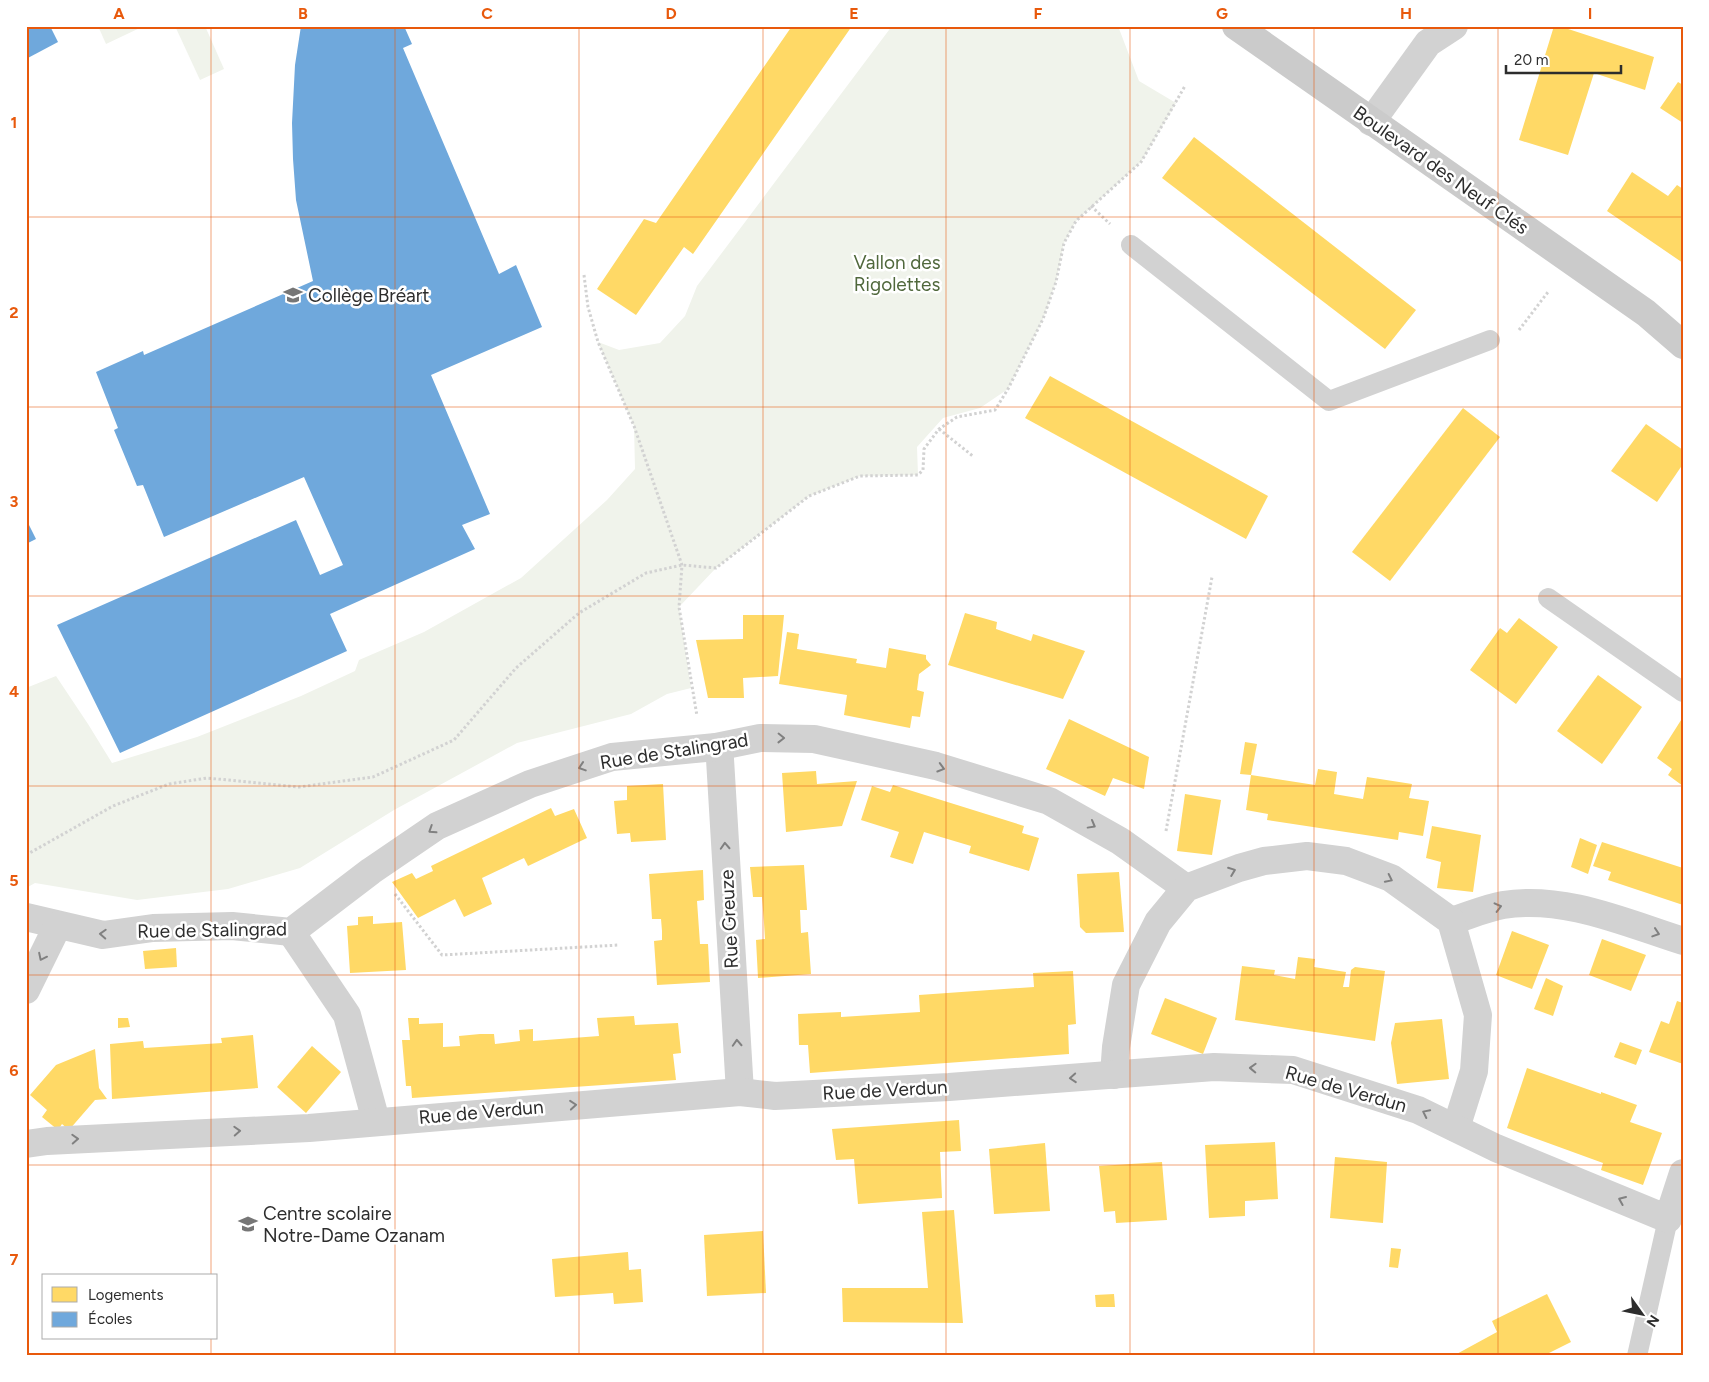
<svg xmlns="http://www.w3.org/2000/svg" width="1709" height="1382" font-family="Figtree,sans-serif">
  <rect width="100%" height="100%" fill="#fff"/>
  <g fill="#f0f3eb">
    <path d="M98,26H144L106,44Z"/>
    <path d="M175,26H205L224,69L200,80Z"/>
    <path d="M892,26H1118L1139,81L1176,103L1141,162L1076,221L1064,243L1056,282L1043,319L1008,389L980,408L943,418L917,447L918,475L860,476L809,496L716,568L679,607L691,688L667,694L631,714L517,743L394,810L300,868L228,889L137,900L35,883L26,888V688L56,676L88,724L112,763L197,737L301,696L355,671L359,660L424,632L521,578L607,500L635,469L634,426L598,342L619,350L660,343L685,316L697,286Z"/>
  </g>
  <g fill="#ffd966">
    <path d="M792,26H852L693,254L684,247L636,315L597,289L644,219L656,223Z"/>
    <path d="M1554,26H1559L1654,57L1645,90L1594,73L1568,155L1519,140Z"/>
    <path d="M1678,82L1683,85V123L1660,108Z"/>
    <path d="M1194,137L1416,310L1385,349L1162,178Z"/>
    <path d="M1632,172L1668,196L1677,185L1683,189V263L1607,211Z"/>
    <path d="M1050,376L1268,496L1246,539L1025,418Z"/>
    <path d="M1463,408L1500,437L1390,581L1352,552Z"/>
    <path d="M1646,424L1683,450V464L1657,502L1611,471Z"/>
    <path d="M965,613L997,622L996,629L1031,641L1033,634L1085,651L1063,699L948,665Z"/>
    <path d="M743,615H784L778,676L743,678L744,698H708L696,640L743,639Z"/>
    <path d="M1519,618L1558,647L1516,704L1470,670L1500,628L1507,633Z"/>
    <path d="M787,632L799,634L797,649L857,659L856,663L886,668L889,648L926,655V659L931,665L919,674L917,690L924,692L920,717L912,716L910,728L844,715L847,695L779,684Z"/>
    <path d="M1598,675L1642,707L1602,764L1557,731Z"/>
    <path d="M1683,717V786L1668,775L1672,769L1657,758Z"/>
    <path d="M1069,719L1149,757L1144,789L1113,778L1105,796L1046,769Z"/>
    <path d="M1245,742L1257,744L1251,775L1240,774Z"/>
    <path d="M1318,769L1337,772L1334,794L1363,799L1367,777L1412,784L1409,798L1429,801L1423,836L1399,832L1398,840L1359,834L1267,820L1268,814L1246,810L1251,775L1315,785Z"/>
    <path d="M816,771L817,784L857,781L842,826L786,832L782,773Z"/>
    <path d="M663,784L666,840L631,842L630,833L617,834L614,801L627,800V786Z"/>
    <path d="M893,785L1024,826L1022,833L1039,838L1029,871L969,853L971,846L924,832L913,864L890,857L899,832L861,820L872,786L890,792Z"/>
    <path d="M1185,794L1221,800L1212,855L1177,851Z"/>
    <path d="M551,808L555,816L574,809L587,838L528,866L524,858L482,878L492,904L464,917L455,899L418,918L392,882L412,873L416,879L433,871L431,866Z"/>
    <path d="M1432,826L1481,835L1473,892L1437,888L1441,862L1426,858Z"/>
    <path d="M1580,838L1597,845L1588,874L1571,867Z"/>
    <path d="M1602,842L1683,868V905L1608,880L1611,872L1593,866Z"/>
    <path d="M804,865L807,910H800L801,933L808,932L811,974L758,978L756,940L765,939L764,923L762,897H753L750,867Z"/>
    <path d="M703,870L704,900L697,901L700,944H708L710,982L657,985L654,941L662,940V931L661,919H652L649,874Z"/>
    <path d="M1119,872L1124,932L1086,933L1080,927L1077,874Z"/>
    <path d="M373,916V924L402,922L406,970L350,973L347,926L358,925V917Z"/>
    <path d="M1512,931L1549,945L1532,989L1496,975Z"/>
    <path d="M1602,939L1646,955L1631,991L1589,975Z"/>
    <path d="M176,948L177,967L145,969L143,951Z"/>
    <path d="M1298,957L1315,959L1314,967L1346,972L1343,987H1349L1351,970L1355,967L1385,971L1375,1041L1235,1020L1242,966L1275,970L1274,975L1295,979Z"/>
    <path d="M1073,971L1076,1024L1068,1025L1069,1054L810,1073L808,1045H799L798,1014L841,1012V1017L920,1012L919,995L1034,987L1033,973Z"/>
    <path d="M1546,978L1563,986L1553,1016L1534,1009Z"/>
    <path d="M1165,998L1217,1018L1203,1054L1151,1034Z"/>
    <path d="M1677,1001L1683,1003V1064L1649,1052L1661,1021L1669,1024Z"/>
    <path d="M634,1016L635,1025L678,1023L681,1053L673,1054L676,1080L412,1098L411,1086H406L402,1040H410L408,1018H419V1024L443,1023V1047L460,1046L459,1036L480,1034H494L495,1044L520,1041L519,1030L533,1029V1041L599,1036L597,1018Z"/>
    <path d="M118,1018H128L130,1027L118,1028Z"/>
    <path d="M1442,1019L1449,1079L1397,1084L1391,1043L1395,1023Z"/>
    <path d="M253,1035L258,1088L112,1099L110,1044L143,1041L144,1048L222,1043L221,1038Z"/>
    <path d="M1620,1042L1642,1050L1636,1065L1614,1057Z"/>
    <path d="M312,1046L341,1072L306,1113L277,1087Z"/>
    <path d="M95,1049L99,1088L107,1099L95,1100L69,1130L62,1124L58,1130L42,1117L47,1110L30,1095L56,1065Z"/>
    <path d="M1527,1068L1601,1094V1092L1637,1105L1630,1122L1662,1133L1643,1185L1601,1170L1603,1163L1507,1128Z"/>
    <path d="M959,1120L961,1151L940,1152L942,1198L858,1204L854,1159L836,1160L832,1129Z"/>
    <path d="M1275,1142L1278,1199L1245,1201V1216L1209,1218L1205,1145Z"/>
    <path d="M1045,1143L1050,1211L994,1214L989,1149Z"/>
    <path d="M1335,1157L1387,1162L1383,1223L1330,1218Z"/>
    <path d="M1162,1162L1167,1220L1116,1223L1115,1211L1104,1212L1099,1166Z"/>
    <path d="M954,1210L963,1323L843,1322L842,1288H928L922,1212Z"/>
    <path d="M763,1231L766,1293L707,1296L704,1235Z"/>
    <path d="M1391,1248L1401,1249L1398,1268L1389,1267Z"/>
    <path d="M628,1252L629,1270L641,1269L643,1302L614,1304L613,1293L555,1297L552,1259Z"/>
    <path d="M1114,1294L1115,1307H1096L1095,1295Z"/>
    <path d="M1547,1294L1571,1342L1543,1356H1453L1497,1332L1492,1321Z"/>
  </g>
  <g fill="#6fa8dc">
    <path d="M26,26H50L58,42L26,59Z"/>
    <path d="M301,26H404L412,44L403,48L499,274L516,265L542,327L431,375L490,514L462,525L475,549L330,614L347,651L120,753L57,625L296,520L320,575L343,565L304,477L164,537L143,485L137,486L114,430L118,428L96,372L143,351L144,355L313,281L296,200L293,159L292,123L295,65Z"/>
    <path d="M26,519L36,539L26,544Z"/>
  </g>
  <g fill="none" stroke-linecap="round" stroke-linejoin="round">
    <g stroke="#d2d2d2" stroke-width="3" stroke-dasharray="2.5 2.5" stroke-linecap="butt">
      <path d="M1091,206L1110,224"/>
      <path d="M584,275L588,307L598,342L634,426L682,565L679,607L697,716"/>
      <path d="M1519,330L1548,292"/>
      <path d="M939,429L974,457"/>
      <path d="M1166,831L1212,577"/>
      <path d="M26,855L113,806L169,784L207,778L299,787L373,777L454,740L516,668L579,613L646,573L682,565L716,568L809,496L860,476L918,475L923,470L924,449L939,429L957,417L995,410L1008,389L1043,319L1056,282L1064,243L1076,221L1141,162L1185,86"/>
      <path d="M395,894L442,955L619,945"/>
    </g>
    <g stroke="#d2d2d2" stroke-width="20">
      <path d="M1131,245L1329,401L1490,340"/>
      <path d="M1548,598L1683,692"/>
      <path d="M1637,1356L1668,1219"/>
    </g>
    <g stroke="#d2d2d2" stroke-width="28">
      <path d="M1371,122L1428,43L1454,26"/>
      <path d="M716,747L720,759L740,1092"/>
      <path d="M26,917L103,935L153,928L232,926L291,932L371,871L437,826L530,784L612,757L716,747L760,738L814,739L936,766L1049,801L1120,841L1186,888"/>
      <path d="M1451,921C1468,916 1486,908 1503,905C1564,895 1626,923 1683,941"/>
      <path d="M291,932L347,1015L376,1121"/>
      <path d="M26,990L58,925"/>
      <path d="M1114,1075L1116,1047L1126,985L1158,922L1186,888L1239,868L1264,861L1307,856L1346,861L1391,878L1451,921L1478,1015L1474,1071L1456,1128"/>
      <path d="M26,1144L47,1141L309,1128L740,1092L775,1096L949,1087L1214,1067L1293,1070L1418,1110L1496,1148L1668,1219L1683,1173"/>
    </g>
    <path stroke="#cbcbcb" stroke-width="28" d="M1236,26L1646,313L1683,345"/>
  </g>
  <defs><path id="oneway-chevron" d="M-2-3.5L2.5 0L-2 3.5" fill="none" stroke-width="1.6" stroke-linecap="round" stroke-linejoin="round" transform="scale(1.25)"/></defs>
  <g stroke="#808080">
    <use href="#oneway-chevron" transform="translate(781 738) rotate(1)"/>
    <use href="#oneway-chevron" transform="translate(582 767) rotate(162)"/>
    <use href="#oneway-chevron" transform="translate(941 768) rotate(16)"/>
    <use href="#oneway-chevron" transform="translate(1092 825) rotate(29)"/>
    <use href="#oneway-chevron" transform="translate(432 830) rotate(147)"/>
    <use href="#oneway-chevron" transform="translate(725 846) rotate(-93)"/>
    <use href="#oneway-chevron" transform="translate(1232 871) rotate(-21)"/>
    <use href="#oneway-chevron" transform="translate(1389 879) rotate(26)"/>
    <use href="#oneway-chevron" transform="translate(1498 907) rotate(-14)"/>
    <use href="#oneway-chevron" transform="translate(1656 933) rotate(18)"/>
    <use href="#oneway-chevron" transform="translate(103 934) rotate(-177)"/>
    <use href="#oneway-chevron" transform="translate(42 957) rotate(116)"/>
    <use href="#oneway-chevron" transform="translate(737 1043) rotate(-93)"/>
    <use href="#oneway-chevron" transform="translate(1253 1068) rotate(-178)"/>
    <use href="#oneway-chevron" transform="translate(1073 1078) rotate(176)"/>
    <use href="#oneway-chevron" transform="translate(573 1105) rotate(-5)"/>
    <use href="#oneway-chevron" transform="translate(1426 1113) rotate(-154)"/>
    <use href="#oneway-chevron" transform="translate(237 1131) rotate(-3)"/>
    <use href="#oneway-chevron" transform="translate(75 1139) rotate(-3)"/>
    <use href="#oneway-chevron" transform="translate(1622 1200) rotate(-157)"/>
  </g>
  <path fill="none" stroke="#e8590c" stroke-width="1" stroke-opacity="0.55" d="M211,26V1276M395,26V1356M579,26V1356M763,26V1356M946,26V1356M1130,26V1356M1314,26V1356M1498,26V1356M26,217H1683M26,407H1683M26,596H1683M26,786H1683M26,975H1683M26,1165H1683M211,1338V1356"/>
  <defs>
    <g id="school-bare" transform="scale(1.5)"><path d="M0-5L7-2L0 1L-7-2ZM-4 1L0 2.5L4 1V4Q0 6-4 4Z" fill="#767676" stroke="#fff" stroke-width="2.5" paint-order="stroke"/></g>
  </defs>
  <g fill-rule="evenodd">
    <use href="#school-bare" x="293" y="295"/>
    <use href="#school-bare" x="248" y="1224"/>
  </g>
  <g text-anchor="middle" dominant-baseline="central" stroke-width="5" stroke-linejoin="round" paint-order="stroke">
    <g font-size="19" fill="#2d2d2d" stroke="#fff">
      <text transform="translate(1441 170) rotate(35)">Boulevard des Neuf Clés</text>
      <text transform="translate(674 751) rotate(-9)">Rue de Stalingrad</text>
      <text transform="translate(729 919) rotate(-93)">Rue Greuze</text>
      <text transform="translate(212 930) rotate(-1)">Rue de Stalingrad</text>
      <text transform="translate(1346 1089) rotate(16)">Rue de Verdun</text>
      <text transform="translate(885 1090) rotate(-3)">Rue de Verdun</text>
      <text transform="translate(481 1112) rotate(-5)">Rue de Verdun</text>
    </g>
    <g font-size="19" fill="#50683c" stroke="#fff">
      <text x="897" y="262">Vallon des<tspan x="897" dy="22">Rigolettes</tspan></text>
    </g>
    <g font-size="19" fill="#2d2d2d" stroke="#fff" text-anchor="start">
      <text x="308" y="295">Collège Bréart</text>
      <text x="263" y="1213">Centre scolaire<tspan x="263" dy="22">Notre-Dame Ozanam</tspan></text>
    </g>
  </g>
  <rect width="1709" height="1382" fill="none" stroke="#ffffff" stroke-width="55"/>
  <rect x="42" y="1274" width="175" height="65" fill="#ffffff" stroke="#ababab"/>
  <rect x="52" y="1287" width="25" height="15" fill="#ffd966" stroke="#ababab"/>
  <text x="88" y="1300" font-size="15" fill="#2d2d2d">Logements</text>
  <rect x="52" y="1312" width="25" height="15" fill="#6fa8dc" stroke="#ababab"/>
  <text x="88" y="1324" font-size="15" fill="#2d2d2d">Écoles</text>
  <g transform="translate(1642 1314) rotate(123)" stroke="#ffffff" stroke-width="4" paint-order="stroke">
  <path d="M0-4L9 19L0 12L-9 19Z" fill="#2d2d2d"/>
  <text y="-8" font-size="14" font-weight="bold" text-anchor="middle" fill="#2d2d2d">N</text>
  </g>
  <path d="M1506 65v8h115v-8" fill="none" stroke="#2d2d2d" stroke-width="2.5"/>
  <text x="1514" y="65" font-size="15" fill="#2d2d2d" stroke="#ffffff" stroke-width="4" paint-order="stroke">20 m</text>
  <rect x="28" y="28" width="1654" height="1326" fill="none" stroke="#e8590c" stroke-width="2"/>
  <g font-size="16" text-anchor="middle" font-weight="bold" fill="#e8590c">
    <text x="119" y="19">A</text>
    <text x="303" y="19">B</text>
    <text x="487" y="19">C</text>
    <text x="671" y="19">D</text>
    <text x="854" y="19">E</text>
    <text x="1038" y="19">F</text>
    <text x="1222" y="19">G</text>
    <text x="1406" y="19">H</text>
    <text x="1590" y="19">I</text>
    <text x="14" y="128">1</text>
    <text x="14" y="318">2</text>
    <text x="14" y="507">3</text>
    <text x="14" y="697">4</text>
    <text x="14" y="886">5</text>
    <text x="14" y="1076">6</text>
    <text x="14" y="1265">7</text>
  </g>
</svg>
